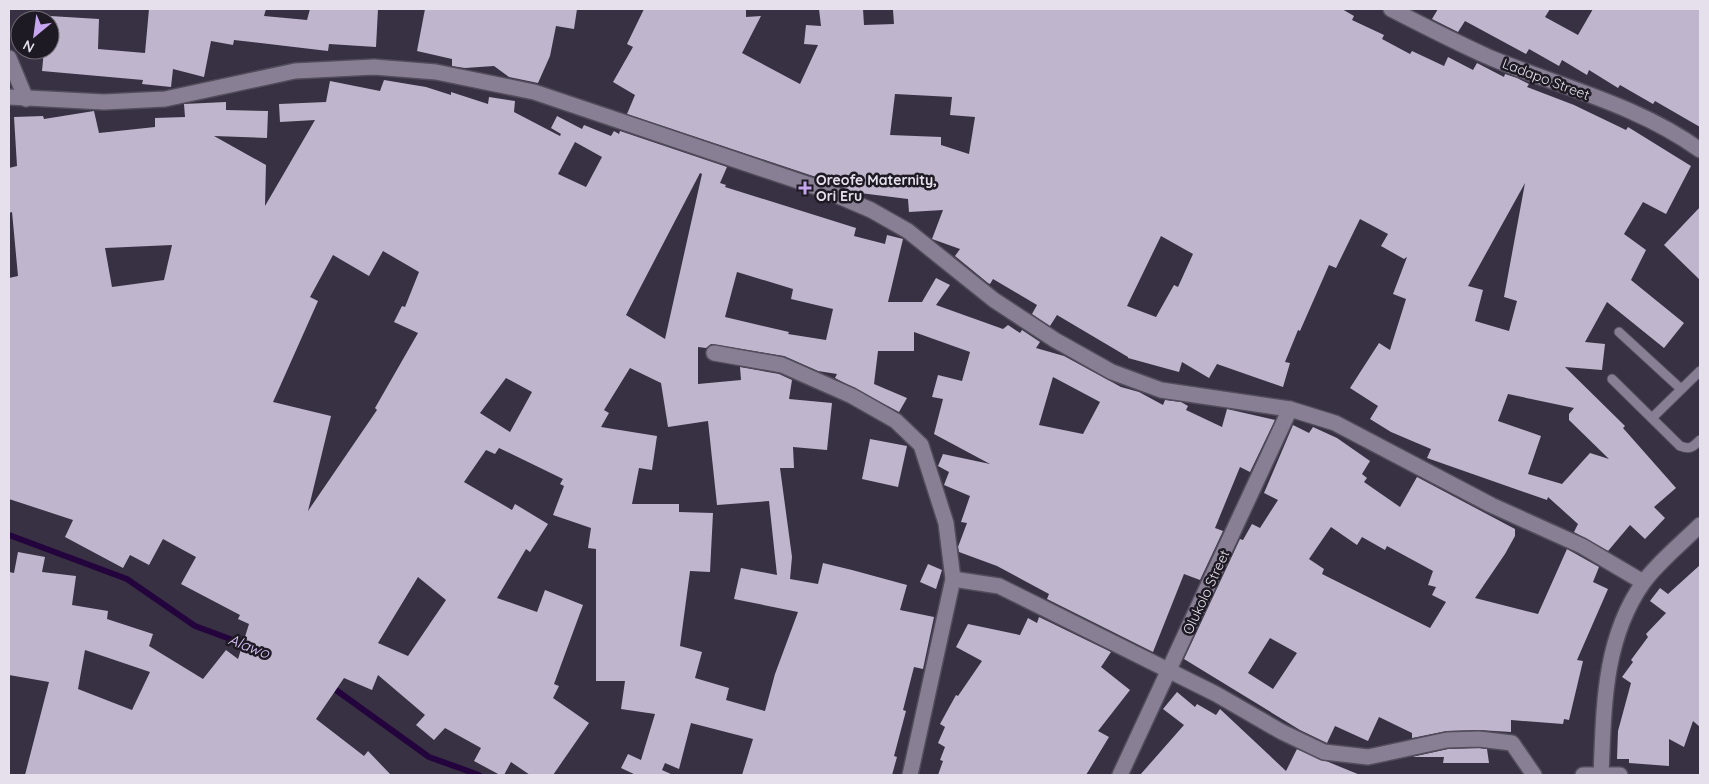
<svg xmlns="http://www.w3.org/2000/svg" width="1709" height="784" font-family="Quicksand,sans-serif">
  <rect width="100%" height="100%" fill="#383043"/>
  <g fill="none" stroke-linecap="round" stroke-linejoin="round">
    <g stroke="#24043c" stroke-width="6">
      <path d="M9,535L127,579L195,626L249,646"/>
      <path d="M329,685L429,757L479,775"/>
    </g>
  </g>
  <g fill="#bfb6cd" fill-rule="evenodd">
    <path d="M149,9H266L264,16L307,20L310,9H378L376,47L329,44L328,51L234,40L233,45L211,41L204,77L173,69L171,87L142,84L143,80L42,71L44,50H50V16L99,19L98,49L145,53Z"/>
    <path d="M425,9H577L574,29L556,26L550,56L538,83L509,77L494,66L465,68L452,66V59L417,51Z"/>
    <path d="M644,9H746V17L761,16L742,53L800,84L818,45L804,44L806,25L821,26L819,9H863L864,25L894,24L893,10L924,9H1342L1354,16L1352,20L1384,35L1382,39L1410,54L1412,51L1444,66L1448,57L1473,70L1477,63L1504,77L1505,74L1517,78L1529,84L1527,87L1574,105L1626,130L1628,127L1691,166L1666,214L1643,202L1624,234L1646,250L1631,280L1684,323L1664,348L1607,302L1585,342L1605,344L1602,370L1565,367L1625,426L1623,428L1676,488L1654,507L1665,518L1645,539L1630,525L1608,551L1574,532L1578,524L1548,497L1547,500L1427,458L1431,449L1391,432L1370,419L1378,406L1350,388L1379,343L1390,350L1406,299L1393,294L1407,257L1404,259L1381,246L1388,234L1360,219L1336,268L1329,265L1300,331L1298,330L1285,362L1290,363L1283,387L1217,364L1209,378L1182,362L1179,372L1128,358V357L1057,315L1050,326L1032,314L1037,305L993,279L990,284L988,283L955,256L960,249L932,239L943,210L909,212L908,199L852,192L842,187V182L819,178L627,114L635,95L613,82L633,47L627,44ZM895,94L952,97L950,115L975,117L969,154L941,145V137L890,135ZM1525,183L1504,297L1517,301L1509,331L1475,321L1483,290L1468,286ZM1161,236L1193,254L1178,287L1174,285L1156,317L1127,306ZM1508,394L1574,408L1569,414V420L1609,459L1590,453L1562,484L1528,474L1541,436L1498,421Z"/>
    <path d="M1438,9H1550L1545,17L1578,35L1593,9H1700V127L1655,101L1653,104L1620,85L1618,88L1589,70L1587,75L1562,60L1559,66L1529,49L1526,54L1465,21L1458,32L1432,19Z"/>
    <path d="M384,80L426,87L451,95V92L488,104L489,97L515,101L514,112L560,136L561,134L551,128L557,116L582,129L584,125L611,136L614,131L619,134L620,131L727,167L720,183L726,185L725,187L856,228L854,236L885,244L887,235L903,239L888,302H922L936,278L950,285L936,305L1003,329L1008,325L1020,333L1022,330L1040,342L1036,348L1064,356L1121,387L1139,392L1163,405L1165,400L1181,402L1188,406L1186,410L1222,427L1227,409L1275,420L1250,472L1240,467L1215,528L1223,531L1200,580L1184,574L1153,652L1047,599L1049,594L997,566L959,552L958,547L967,523L961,522L970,496L944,485L949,472L938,466L943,454L990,464L934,434L943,399L932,397L938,375L962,381L970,352L914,332V351H878L874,384L907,398L899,412L835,378L837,374L818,371L784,356L711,344L706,348L698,347V384L741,380L740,367L779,374L792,380L789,399L832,403L827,450L793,447L794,468H780L792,557L790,579L818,584L823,563L852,570L907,585L900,610L934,617L923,669L914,667L903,710L906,711L894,756L897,757L892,775H742L753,739L691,723L679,769L665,763L662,770L673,775H636L621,768L628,754L641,760L655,714L621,709L625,681H596V549L588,548L591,528L553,515L564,486L560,484L563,479L499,448L495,454L486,450L464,482L512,510L515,504L548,524L530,552L526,549L497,598L537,612L545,590L583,605L554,684L559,686L553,698L589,723L553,775H530L511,762L504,775H500L474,761L481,748L445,728L434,740L416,725L425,715L378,675L372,690L344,678L316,719L364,756L368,751L391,775H25L49,682L9,675V572L14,573L18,552L45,557L42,572L76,576L72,605L108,611L107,619L153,634L149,646L203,679L226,650L238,659L249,624L238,619L240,615L181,584L196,557L163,539L149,565L130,555L123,568L65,537L73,520L9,499V278L18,276L12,212L9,213V168L17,166L14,117L43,116L44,119L94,111L99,133L155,127V118L185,117L184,104L226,102V110L268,111L267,138L214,136L266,165L265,206L315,120L280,122L279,104L326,102L330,81L380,91ZM575,142L602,157L586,187L558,174ZM700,173L702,174L665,339L626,315ZM172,245L164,280L112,287L105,248ZM383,251L419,272L405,307L402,306L394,322L418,333L375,408L377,410L308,511L331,416L273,402L318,301L310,297L333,255L369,276ZM737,272L793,289L791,299L833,309L826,340L788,334L789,332L725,317ZM630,368L661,383L668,427L708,421L717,505L769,501L777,575L741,568L734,599L798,612L775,674L765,711L726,700L729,688L695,678L702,652L680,646L690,571L710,572L713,513L679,512V504H632L639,468L652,470L657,436L601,427L609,413L604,410ZM1053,377L1100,402L1083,434L1039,425ZM506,378L532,392L510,432L480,413ZM418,577L446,600L408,656L378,643ZM85,650L150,672L132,710L78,689Z"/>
    <path d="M1700,207V280L1664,245Z"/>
    <path d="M1293,425L1309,433L1313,427L1337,438L1370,461L1362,474L1367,478L1364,482L1400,507L1417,477L1515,529V536L1505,554L1475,598L1538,614L1567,549L1599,567L1593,582L1608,589L1577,660L1583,661L1569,720L1564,719L1563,724L1511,720V732L1479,730L1447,731L1412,738V733L1379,717L1368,741L1335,726L1327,743L1300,730L1184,659L1240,539L1243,540L1252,524L1260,528L1278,500L1264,493ZM1331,527L1357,545L1362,537L1385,550L1387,546L1433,571L1428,585L1436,587L1432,595L1446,602L1430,628L1322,574L1324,569L1309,559ZM1270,638L1297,653L1273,689L1248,673Z"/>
    <path d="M870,439L907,446L898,487L862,479Z"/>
    <path d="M928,564L942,570L936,589L920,582Z"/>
    <path d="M1700,565V727L1693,721L1684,747L1669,739V766L1629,763V759H1617L1618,731L1631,683L1622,677L1633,662L1631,660L1648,637L1646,634L1666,613L1650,601L1660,588L1668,594Z"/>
    <path d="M1039,617L1111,652L1101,667L1130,690L1098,731L1109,737L1086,775H938L943,761L940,760L945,747L938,743L945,727L940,724L956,695L958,696L982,661L956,647L968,624L1020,635L1028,618L1037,623Z"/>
    <path d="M1177,692L1195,707L1197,704L1216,715L1220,709L1286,771L1297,749L1360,775H1140L1184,725L1163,709Z"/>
    <path d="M1479,748L1487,749L1489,763H1443L1444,757H1412L1448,749Z"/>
  </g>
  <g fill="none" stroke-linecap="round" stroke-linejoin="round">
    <g stroke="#524c5c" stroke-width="11">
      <g id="lane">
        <path d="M1619,332L1681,389"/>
        <path d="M1612,379L1680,446C1690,450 1693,447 1700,440"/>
        <path d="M1652,418L1700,371"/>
      </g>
    </g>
    <g stroke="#524c5c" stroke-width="18">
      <g id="street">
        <path d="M9,58L26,99"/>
        <path d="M9,97L104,102L165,99L295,71L374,67L436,72L534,92L822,189L871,210L908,231L994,300L1055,340L1112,372L1161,390L1290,409L1335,423L1491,505L1582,546L1643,582"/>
        <path d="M714,353L782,365L852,396L896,421L921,445L946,523L953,579L910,775"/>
        <path d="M953,579L999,586L1216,694L1282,732L1324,752L1368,757L1447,740L1479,739L1512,743L1534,775"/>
        <path d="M1120,775L1290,409"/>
        <path d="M1583,775H1620"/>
      </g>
    </g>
    <g stroke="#524c5c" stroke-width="18">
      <g id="secondary">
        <path d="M1391,9C1424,26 1457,43 1491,58C1561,87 1638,105 1700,150"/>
        <path d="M1601,775C1604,708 1603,640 1643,583C1656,564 1683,542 1700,525"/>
      </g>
    </g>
    <use href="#lane" stroke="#887f94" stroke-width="9"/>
    <use href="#street" stroke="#887f94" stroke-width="15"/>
    <use href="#secondary" stroke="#887f94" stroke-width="15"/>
  </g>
  <path fill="#c7a6f0" stroke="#1e1a23" stroke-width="2" d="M802.5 180.5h5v5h5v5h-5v5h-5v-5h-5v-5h5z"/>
  <g text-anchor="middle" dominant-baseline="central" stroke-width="5" stroke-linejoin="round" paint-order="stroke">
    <g font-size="14" fill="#e5e0ec" stroke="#1e1a23">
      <text transform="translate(1546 79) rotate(21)">Ladapo Street</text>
      <text transform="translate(1206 592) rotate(-65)">Olukolo Street</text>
    </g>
    <g font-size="14" font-weight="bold" fill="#e5e0ec" stroke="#1e1a23" text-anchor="start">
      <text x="816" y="180">Oreofe Maternity,<tspan x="816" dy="16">Ori Eru</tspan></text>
    </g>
    <g font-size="15" font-style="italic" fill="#e0c8ff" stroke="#1e1a23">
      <text transform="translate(249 646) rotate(21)">Alawo</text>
    </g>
  </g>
  <rect width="1709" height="784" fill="none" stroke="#e5e0ec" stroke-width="20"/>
  <g transform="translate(35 35) rotate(209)"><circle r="24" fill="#1e1a23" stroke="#6e6973"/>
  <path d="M0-4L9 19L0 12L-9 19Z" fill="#c7a6f0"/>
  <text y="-8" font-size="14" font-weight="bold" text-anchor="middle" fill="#e5e0ec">N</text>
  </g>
</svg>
